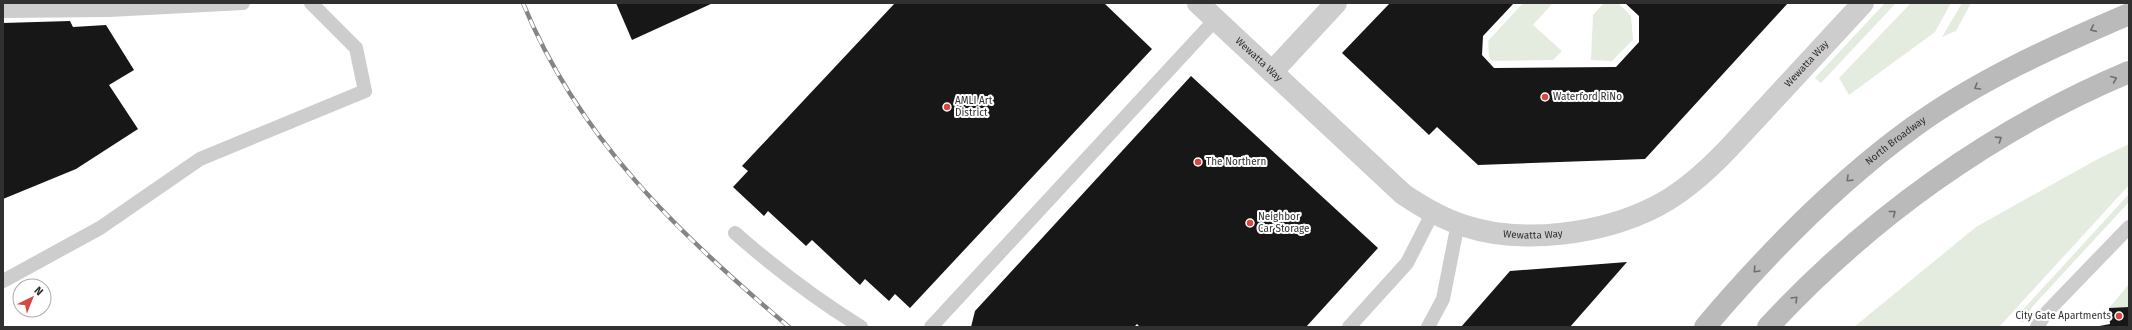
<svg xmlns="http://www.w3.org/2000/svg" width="2132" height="330" font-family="'Fira Sans',sans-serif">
  <rect width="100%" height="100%" fill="#fff"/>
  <g fill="#e4ecdf">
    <path d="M1523,3H1553L1533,25L1562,51L1553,60L1492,61L1489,57L1488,41Z"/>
    <path d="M1604,3H1618L1631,16L1633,40L1612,61L1591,60L1593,15Z"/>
    <path d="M1885,3H1896L1821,83L1815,78Z"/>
    <path d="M1911,3H1951L1935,32L1849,95L1839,78Z"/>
    <path d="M1962,3H1971L1956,31L1942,37Z"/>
    <path d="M2129,144V185L1999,327H1854L1976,227L2096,160Z"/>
    <path d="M2129,194V202L2033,306L2024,322L2017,321L2018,315Z"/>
    <path d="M2129,284V307L2109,308Z"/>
  </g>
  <g fill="#171717">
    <path d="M616,3H713L632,40Z"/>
    <path d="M895,3H1104L1152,49L910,308L895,294L889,301L865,279L860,285L812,240L806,246L768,211L764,216L733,187L748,171L742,166Z"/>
    <path d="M1390,3H1514L1483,36L1482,55L1494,68L1616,67L1639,42V16L1625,3H1788L1645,159L1478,165L1437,127L1429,135L1342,53Z"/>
    <path d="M70,21L73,27L106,25L134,70L109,85L138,129L76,169L3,199V23Z"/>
    <path d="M1191,76L1378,248L1306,327H1140L1137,324L1134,327H971L975,311Z"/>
    <path d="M1627,262L1570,327H1461L1510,271Z"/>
    <path d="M2129,307V327H2094L2110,324L2109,308Z"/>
  </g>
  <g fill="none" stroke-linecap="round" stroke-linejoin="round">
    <g stroke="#cdcdcd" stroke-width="14">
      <path d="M3,11L109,10L243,3"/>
      <path d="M735,233C775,268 816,299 861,327"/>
      <path d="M3,281L100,228L200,159L365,91L356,48L311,3"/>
      <path d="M931,327L1215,20"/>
      <path d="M1349,327L1407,263L1433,212"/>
      <path d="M1428,327L1443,299L1458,223"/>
      <path d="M2037,327L2046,313L2129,227"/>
    </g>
    <g stroke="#cdcdcd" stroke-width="22">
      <path id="s1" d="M1198,3L1403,194C1422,207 1443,219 1465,226C1523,245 1603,234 1657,206C1684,192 1707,171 1728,149L1863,3"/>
      <path d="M1272,72L1336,3"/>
    </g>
    <g stroke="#bababa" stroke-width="22">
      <path id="s2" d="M1705,327C1766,255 1835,184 1912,128C1978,80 2054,46 2129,14"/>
      <path d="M1768,327C1868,219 1993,129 2129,72"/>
    </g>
    <g stroke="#858585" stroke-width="4.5">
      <path id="rail" d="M523,3C578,138 680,235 789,327"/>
    </g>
    <use href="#rail" stroke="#fff" stroke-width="3" stroke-dasharray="9" stroke-linecap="butt"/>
  </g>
  <defs><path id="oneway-chevron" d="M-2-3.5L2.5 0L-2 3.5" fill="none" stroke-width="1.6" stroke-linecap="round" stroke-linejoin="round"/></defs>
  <g stroke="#6e6e6e">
    <use href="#oneway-chevron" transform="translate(2093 29) rotate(156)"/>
    <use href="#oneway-chevron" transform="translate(2114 79) rotate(-23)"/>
    <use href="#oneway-chevron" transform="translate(1977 87) rotate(150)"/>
    <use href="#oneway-chevron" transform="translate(1999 139) rotate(-33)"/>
    <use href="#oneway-chevron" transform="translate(1849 179) rotate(136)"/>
    <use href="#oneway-chevron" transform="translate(1893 213) rotate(-38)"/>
    <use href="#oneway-chevron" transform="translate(1756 270) rotate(133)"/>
    <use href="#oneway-chevron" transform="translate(1795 299) rotate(-45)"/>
  </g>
  <g fill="#d64943" stroke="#fff" stroke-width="1.5">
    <circle cx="1545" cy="97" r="4"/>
    <circle cx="947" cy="107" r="4"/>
    <circle cx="1198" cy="162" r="4"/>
    <circle cx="1250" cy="223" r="4"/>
    <circle cx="2119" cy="316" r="4"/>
  </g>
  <g text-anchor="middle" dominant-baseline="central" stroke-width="4" stroke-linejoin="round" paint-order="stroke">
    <g font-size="10" fill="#303030" stroke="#fff">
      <text stroke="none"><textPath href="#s1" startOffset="83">Wewatta Way</textPath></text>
      <text stroke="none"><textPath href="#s1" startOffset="755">Wewatta Way</textPath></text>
      <text stroke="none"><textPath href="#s2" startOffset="267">North Broadway</textPath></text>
      <text stroke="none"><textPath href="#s1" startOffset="419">Wewatta Way</textPath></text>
    </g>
    <g font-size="10" fill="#303030" stroke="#fff" text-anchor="start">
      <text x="1553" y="97">Waterford RiNo</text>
      <text x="955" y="101">AMLI Art<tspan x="955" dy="12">District</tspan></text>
      <text x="1206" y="162">The Northern</text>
      <text x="1258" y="217">Neighbor<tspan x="1258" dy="12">Car Storage</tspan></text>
      <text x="2111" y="316" text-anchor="end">City Gate Apartments</text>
    </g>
  </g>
  <rect width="2132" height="330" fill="none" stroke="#303030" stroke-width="8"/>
  <g transform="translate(32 298) rotate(43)"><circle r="19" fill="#ffffff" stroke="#acacac"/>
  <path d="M0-3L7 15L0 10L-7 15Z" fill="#d64943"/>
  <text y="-6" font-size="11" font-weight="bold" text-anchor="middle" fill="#303030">N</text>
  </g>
</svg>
